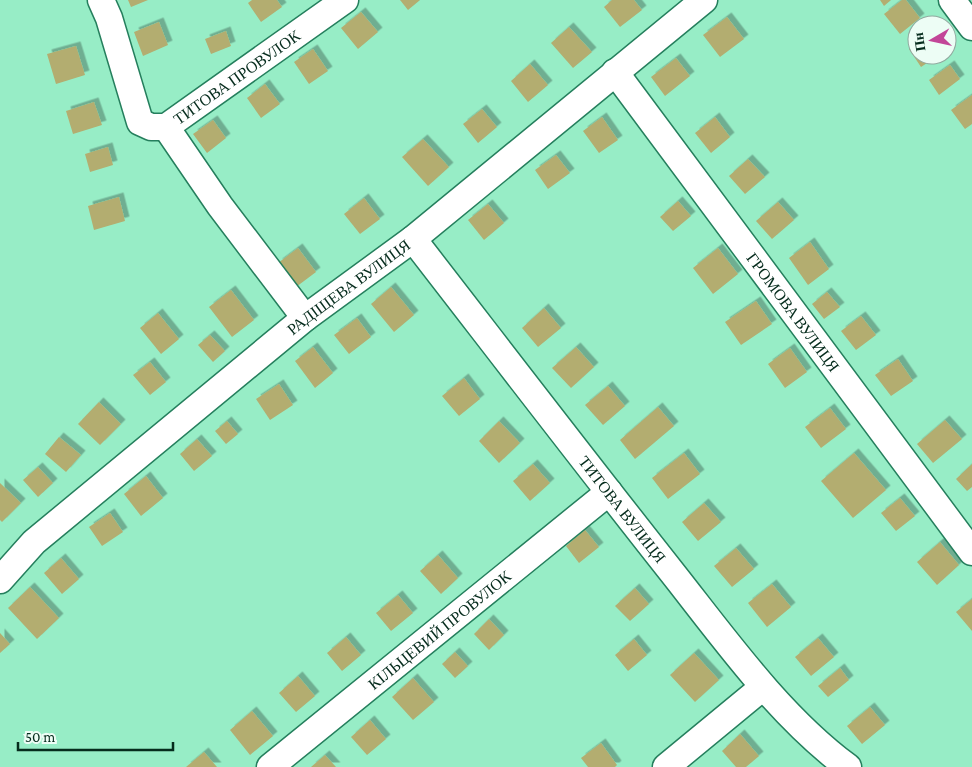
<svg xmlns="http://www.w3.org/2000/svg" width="972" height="767" font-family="'Crimson Pro',serif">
  <defs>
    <filter id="shadow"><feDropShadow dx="4.5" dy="-4.5" stdDeviation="0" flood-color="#0004"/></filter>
  </defs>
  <rect width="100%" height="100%" fill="#97edc6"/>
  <g fill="#b3ad6f" filter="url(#shadow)">
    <path d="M128,0H148L131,7Z"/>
    <path d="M252,0H277L282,7L261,22L248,3Z"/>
    <path d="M400,0H420L408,10Z"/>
    <path d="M612,0H634L642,10L620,27L604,7Z"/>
    <path d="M880,0H891L884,6Z"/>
    <path d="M902,0H906L920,18L900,34L884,14Z"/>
    <path d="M361,12L378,32L358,49L341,28Z"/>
    <path d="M727,17L744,39L720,57L703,35Z"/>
    <path d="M159,22L168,45L143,56L134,32Z"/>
    <path d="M569,27L592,52L573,68L551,43Z"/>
    <path d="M226,31L231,46L211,54L205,39Z"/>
    <path d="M917,43V55H939L921,67L909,49Z"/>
    <path d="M76,46L85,75L56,84L47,54Z"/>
    <path d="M313,49L328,71L309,84L294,62Z"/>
    <path d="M676,58L690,76L665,96L651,77Z"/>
    <path d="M530,64L548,85L528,102L511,81Z"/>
    <path d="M950,65L960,79L939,95L929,80Z"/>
    <path d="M265,84L280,104L261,118L247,98Z"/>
    <path d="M972,95V124L965,129L951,110Z"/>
    <path d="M94,102L102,125L73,134L66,111Z"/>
    <path d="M482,109L497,127L478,143L463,124Z"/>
    <path d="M602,117L618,140L599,153L583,131Z"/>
    <path d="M715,117L730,137L711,153L695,133Z"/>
    <path d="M213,120L226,138L207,153L193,134Z"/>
    <path d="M423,139L449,167L428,186L402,157Z"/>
    <path d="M108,147L113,165L90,172L85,154Z"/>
    <path d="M556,155L570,173L548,189L535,170Z"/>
    <path d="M748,159L765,177L745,194L729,176Z"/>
    <path d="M119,197L125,221L94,230L88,206Z"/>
    <path d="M364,198L380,219L360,234L344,214Z"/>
    <path d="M678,201L691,216L673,231L660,217Z"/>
    <path d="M778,202L794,220L772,239L756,221Z"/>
    <path d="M488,204L504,223L484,240L468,220Z"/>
    <path d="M810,242L829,269L808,285L789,258Z"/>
    <path d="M298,248L316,272L296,287L278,263Z"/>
    <path d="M718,248L738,274L713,294L693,268Z"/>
    <path d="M391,287L414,315L394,332L371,304Z"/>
    <path d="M231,290L254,320L232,337L209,307Z"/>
    <path d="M827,292L840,307L824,319L812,304Z"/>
    <path d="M756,301L772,324L741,345L725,322Z"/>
    <path d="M544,308L561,328L538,347L522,328Z"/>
    <path d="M158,313L179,339L161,354L140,328Z"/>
    <path d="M861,316L876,335L856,350L841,331Z"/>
    <path d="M357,318L371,337L349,354L334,335Z"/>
    <path d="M210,335L225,351L213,362L198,345Z"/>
    <path d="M313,347L333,373L315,388L295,361Z"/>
    <path d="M576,347L594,367L571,388L552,368Z"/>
    <path d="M790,348L807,372L785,388L768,364Z"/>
    <path d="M898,359L913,381L891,396L875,375Z"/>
    <path d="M150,362L166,382L150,395L133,375Z"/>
    <path d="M464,378L480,399L459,416L442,396Z"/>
    <path d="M279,384L293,405L270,420L256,399Z"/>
    <path d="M608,386L625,406L603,425L585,405Z"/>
    <path d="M99,402L121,424L100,445L78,424Z"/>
    <path d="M658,407L674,426L635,459L620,440Z"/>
    <path d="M830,408L846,429L821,448L805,427Z"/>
    <path d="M945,420L962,439L933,463L917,444Z"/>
    <path d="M227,421L238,434L226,444L215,431Z"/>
    <path d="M499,421L520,443L499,463L479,441Z"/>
    <path d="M59,437L81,455L66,472L45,454Z"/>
    <path d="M197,439L212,456L194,471L180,454Z"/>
    <path d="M684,453L700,474L668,499L652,478Z"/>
    <path d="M854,453L886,490L853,518L821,481Z"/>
    <path d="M533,464L550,483L530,501L513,481Z"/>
    <path d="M972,464V487L967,491L956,479Z"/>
    <path d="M38,467L53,483L38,497L23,480Z"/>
    <path d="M146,476L163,498L141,516L124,494Z"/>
    <path d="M0,483L21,503L2,522L0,520Z"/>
    <path d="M900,498L915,516L896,531L881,513Z"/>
    <path d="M704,503L721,522L698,541L682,522Z"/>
    <path d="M110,513L123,532L102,546L89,527Z"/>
    <path d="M585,530L599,547L579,563L566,546Z"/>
    <path d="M940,542L959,565L937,585L917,562Z"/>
    <path d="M736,548L754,569L732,587L714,566Z"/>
    <path d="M438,555L458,578L441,594L420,571Z"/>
    <path d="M61,558L79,579L62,594L44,573Z"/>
    <path d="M772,584L791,607L767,627L748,603Z"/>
    <path d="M30,587L59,618L37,639L8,608Z"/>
    <path d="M635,588L649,604L630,621L615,606Z"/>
    <path d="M398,595L413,613L391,631L376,613Z"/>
    <path d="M972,599V631L956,612Z"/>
    <path d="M489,619L504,635L489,650L474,634Z"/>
    <path d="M0,633L10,644L0,653Z"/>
    <path d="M346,637L361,655L342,671L327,653Z"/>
    <path d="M818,638L834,657L811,676L795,657Z"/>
    <path d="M634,639L647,655L628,671L615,655Z"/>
    <path d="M455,652L468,666L455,678L442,664Z"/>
    <path d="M694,653L719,680L695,702L670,675Z"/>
    <path d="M840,668L849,680L828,697L818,686Z"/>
    <path d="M298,676L315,696L296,712L279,693Z"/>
    <path d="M413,678L434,702L413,720L392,697Z"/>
    <path d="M870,707L885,725L862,744L847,726Z"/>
    <path d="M252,711L273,736L250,755L230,730Z"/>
    <path d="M370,720L386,739L367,755L351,737Z"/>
    <path d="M740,734L759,756L746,767H736L722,751Z"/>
    <path d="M601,743L617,765L615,767H588L581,758Z"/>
    <path d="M204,752L217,767H186Z"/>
    <path d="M325,755L336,767H311Z"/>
  </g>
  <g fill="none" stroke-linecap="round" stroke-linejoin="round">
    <g stroke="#257f5d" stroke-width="29">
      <g id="minor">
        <path id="s1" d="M101,0L109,18L140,122L151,127H166L345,0"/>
        <path d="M952,0L972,27"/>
        <path id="s2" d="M615,72L972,552"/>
        <path d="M166,127L220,206L305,318"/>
        <path id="s3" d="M413,239C499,350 584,461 671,571C724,638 779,716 848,767"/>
        <path id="s4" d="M0,580L34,542L305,318L413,239L704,0"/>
        <path id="s5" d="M270,767L609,492"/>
        <path d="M666,767L763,687"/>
      </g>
    </g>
    <use href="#minor" stroke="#fff" stroke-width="26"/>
  </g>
  <g text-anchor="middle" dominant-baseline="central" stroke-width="4" stroke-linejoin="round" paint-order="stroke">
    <g font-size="16" fill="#062c1d" stroke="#edfdf5">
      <text stroke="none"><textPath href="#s1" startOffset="242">ТИТОВА ПРОВУЛОК</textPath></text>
      <text stroke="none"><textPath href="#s4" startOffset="456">РАДІЩЕВА ВУЛИЦЯ</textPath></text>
      <text stroke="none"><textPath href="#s2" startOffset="299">ГРОМОВА ВУЛИЦЯ</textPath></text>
      <text stroke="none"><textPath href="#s3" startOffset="342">ТИТОВА ВУЛИЦЯ</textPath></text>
      <text stroke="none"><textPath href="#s5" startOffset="218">КІЛЬЦЕВИЙ ПРОВУЛОК</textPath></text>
    </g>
  </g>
  <g transform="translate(932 40) rotate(261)"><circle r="24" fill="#edfdf5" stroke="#91a99f"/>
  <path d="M0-4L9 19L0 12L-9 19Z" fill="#c24698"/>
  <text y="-8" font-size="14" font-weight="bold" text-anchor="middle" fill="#062c1d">Пн</text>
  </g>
  <path d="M18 742v8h155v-8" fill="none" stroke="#062c1d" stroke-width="2.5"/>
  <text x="25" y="742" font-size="15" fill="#062c1d" stroke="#edfdf5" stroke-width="4" paint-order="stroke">50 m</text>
</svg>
